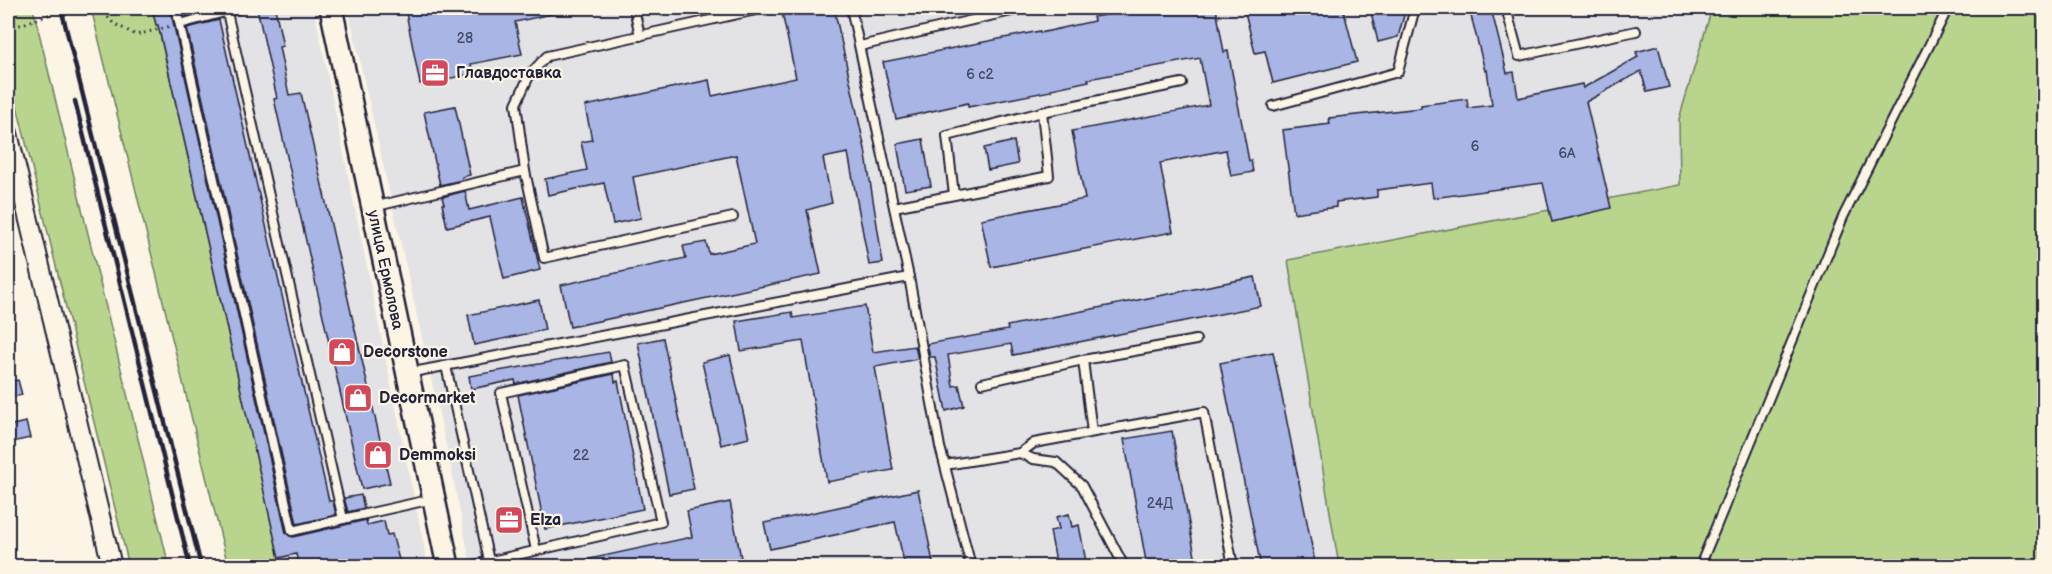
<svg xmlns="http://www.w3.org/2000/svg" width="2052" height="574" font-family="'Balsamiq Sans',sans-serif">
  <rect width="100%" height="100%" fill="#fcf5e5"/>
  <filter id="ink" filterUnits="userSpaceOnUse"><feTurbulence type="fractalNoise" baseFrequency=".0167" numOctaves="2"/><feDisplacementMap in="SourceGraphic" scale="12" xChannelSelector="R" yChannelSelector="G"/><feConvolveMatrix kernelMatrix="1 2 1 2 8 2 1 2 1" color-interpolation-filters="sRGB"/></filter>
  <g filter="url(#ink)">
    <g fill="#e3e2e5">
      <path d="M154,8H314L428,566H281Z"/>
      <path d="M348,8H1712L1679,119L1680,185L1288,261L1371,566H471L449,458Z"/>
    </g>
    <g fill="#b9d58d" stroke="#6e7c64" stroke-width="1.5">
      <path d="M8,8H33L169,566H129L8,69Z"/>
      <path d="M91,8H154L281,566H228Z"/>
      <path d="M1712,8H2044V566H1339L1288,260L1680,185L1679,119Z"/>
    </g>
    <g fill="#a8b5e5" stroke="#22223b" stroke-width="1.5">
      <path d="M152,8H170L286,533L290,536L293,537L366,520L367,525L384,521L387,535L392,534L401,567H299L296,554L279,558L158,25H156Z"/>
      <path d="M182,8H216L184,17Z"/>
      <path d="M257,8H275L283,46L279,47L289,95L301,93L390,483L362,489L274,99L277,98Z"/>
      <path d="M405,8H556V13L515,22L522,54L471,64L473,74L420,84Z"/>
      <path d="M781,8H834L865,149L883,263L869,265L848,153L823,158L832,203L807,210L821,274L570,327L561,285L686,258L683,246L706,242L709,254L755,244L736,155L633,177L641,218L613,224L604,183L548,195L545,179L587,170L581,142L592,140L585,106L709,80L712,96L796,78Z"/>
      <path d="M1146,8H1216L1224,52L1228,51L1249,161L1251,160L1253,172L1231,176L1226,150L1160,163L1173,232L991,267L981,219L1085,199L1072,131L1209,105L1200,58L1088,79L1089,81L1051,89V91L968,107V103L896,119L883,62L1004,38L1040,31V33L1094,21L1093,17Z"/>
      <path d="M1244,8H1343L1357,62L1273,83L1265,51L1255,53Z"/>
      <path d="M1370,8H1406L1398,37L1378,42Z"/>
      <path d="M1469,8H1491L1507,73L1514,72L1518,98L1582,84L1583,88L1638,57L1636,52L1658,46L1669,87L1647,92L1641,71L1586,102L1611,208L1552,222L1543,183L1433,198L1431,183L1377,190V197L1336,202V207L1294,213L1283,130L1330,124L1329,118L1421,108V105L1467,99L1468,108L1492,105L1487,70L1485,71Z"/>
      <path d="M219,20L329,501H333L336,515L297,524L187,28Z"/>
      <path d="M455,106L470,175L462,177V180L440,185L424,112Z"/>
      <path d="M923,139L931,186L905,190L897,144Z"/>
      <path d="M1014,141L1018,164L988,170L984,148Z"/>
      <path d="M465,191L469,210L523,197L540,270L504,279L490,217L447,227L442,204H444L442,197Z"/>
      <path d="M1255,277L1261,306L1013,355L1011,344L948,355L953,386L959,385L964,406L946,411L935,357H930L927,344L1008,330L1007,326Z"/>
      <path d="M539,300L545,330L474,345L468,315Z"/>
      <path d="M865,306L873,352L915,346L918,359L875,367L893,470L827,482L803,341L741,351L736,321L792,312L793,318Z"/>
      <path d="M663,338L694,489L669,494L638,343Z"/>
      <path d="M609,352L611,362L516,384L515,380L471,389L469,376Z"/>
      <path d="M1273,352L1316,567H1261L1220,363Z"/>
      <path d="M730,355L749,438L721,445L702,362Z"/>
      <path d="M614,374L615,382L618,381L643,509L545,529L518,395Z"/>
      <path d="M18,380L22,395L8,398V382Z"/>
      <path d="M26,422L30,438L8,443V426Z"/>
      <path d="M1172,431L1197,567H1147L1124,439Z"/>
      <path d="M918,490L934,567H905L895,522L770,549L764,523Z"/>
      <path d="M361,495L364,508L348,512L344,498Z"/>
      <path d="M730,502L741,558L701,567H580V561L692,537L687,511Z"/>
      <path d="M1069,514L1072,527L1079,525L1087,567H1057L1050,531L1059,529L1056,517Z"/>
    </g>
    <g fill="none" stroke-linecap="round" stroke-linejoin="round">
      <g stroke="#22223b" stroke-width="12">
        <g id="service">
          <path d="M176,8L292,531L343,519L226,8"/>
          <path d="M634,8L640,36"/>
          <path d="M851,8L909,277"/>
          <path d="M1506,8L1519,56L1636,31"/>
          <path d="M180,24L240,8"/>
          <path d="M860,46L1024,8"/>
          <path d="M1273,106L1398,72L1415,8"/>
          <path d="M525,171L544,258L733,217"/>
          <path d="M954,195L947,136L1042,112L1182,83"/>
          <path d="M373,207L525,171L516,104L530,74L547,56L765,8"/>
          <path d="M894,207L1049,176L1042,112"/>
          <path d="M1083,360L1092,432"/>
          <path d="M446,366L489,561"/>
          <path d="M408,373L909,277L940,447L971,566"/>
          <path d="M982,383L1083,360L1196,340"/>
          <path d="M1020,453L1033,459L1056,462L1082,486L1124,566"/>
          <path d="M945,465L1020,453L1034,443L1204,412L1233,566"/>
          <path d="M343,519L433,499"/>
          <path d="M469,566L661,522L625,365L501,393L536,550"/>
          <path d="M1700,566L1843,217L1948,8"/>
        </g>
      </g>
      <g stroke="#22223b" stroke-width="22">
        <path id="tertiary" d="M8,133L112,566"/>
      </g>
      <g stroke="#22223b" stroke-width="26">
        <path id="secondary" d="M331,8L448,566"/>
      </g>
      <g stroke="#22223b" stroke-width="3" stroke-dasharray="1.5 4.5" stroke-linecap="butt">
        <path d="M100,8L113,23L136,35L171,26"/>
        <path d="M8,29L54,13L76,8"/>
      </g>
      <use href="#service" stroke="#fcf5e5" stroke-width="8"/>
      <use href="#tertiary" stroke="#fcf5e5" stroke-width="18"/>
      <use href="#secondary" stroke="#fcf5e5" stroke-width="21"/>
      <g stroke="#22223b" stroke-width="4.5">
        <path d="M61,8L201,566"/>
        <path d="M75,101L190,566"/>
      </g>
    </g>
  </g>
  <defs>
    <g id="office-square" transform="scale(1.5)"><rect x="-9" y="-9" width="18" height="18" rx="4" fill="#d1495b" stroke="#fcf5e5"/><path d="M-6-3h4V-5.5h4V-3h4V5H-6ZM-1-4.5V-3h2v-1.5ZM-6 0V1H6V0Z" fill="#fff"/></g>
    <g id="shop-square" transform="scale(1.5)"><rect x="-9" y="-9" width="18" height="18" rx="4" fill="#d1495b" stroke="#fcf5e5"/><path d="M-5-2.5h2.3a2.7 3.5 0 0 1 5.4 0H5L5.5 6h-11ZM-1.5-2.5h3a1.5 2.3 0 0 0-3 0Z" fill="#fff"/></g>
  </defs>
  <g fill-rule="evenodd">
    <use href="#office-square" x="435" y="73"/>
    <use href="#shop-square" x="342" y="352"/>
    <use href="#shop-square" x="358" y="398"/>
    <use href="#shop-square" x="378" y="455"/>
    <use href="#office-square" x="509" y="520"/>
  </g>
  <g text-anchor="middle" dominant-baseline="central" stroke-width="4.5" stroke-linejoin="round" paint-order="stroke">
    <g font-size="14" fill="#444766">
      <text x="465" y="38">28</text>
      <text x="980" y="74">6 с2</text>
      <text x="1475" y="146">6</text>
      <text x="1567" y="153">6А</text>
      <text x="581" y="455">22</text>
      <text x="1160" y="503">24Д</text>
    </g>
    <g font-size="16" font-weight="bold" fill="#22223b" stroke="#fcf5e5" text-anchor="start">
      <text x="456" y="73">Главдоставка</text>
      <text x="363" y="352">Decorstone</text>
      <text x="379" y="398">Decormarket</text>
      <text x="399" y="455">Demmoksi</text>
      <text x="530" y="520">Elza</text>
    </g>
    <g font-size="16" fill="#22223b" stroke="#fcf5e5">
      <text transform="translate(385 270) rotate(78)">улица Ермолова</text>
    </g>
  </g>
  <rect width="2052" height="574" fill="none" stroke="#fcf5e5" stroke-width="30"/>
  <rect x="15" y="15" width="2022" height="544" fill="none" stroke="#22223b" stroke-width="2" filter="url(#ink)"/>
</svg>
